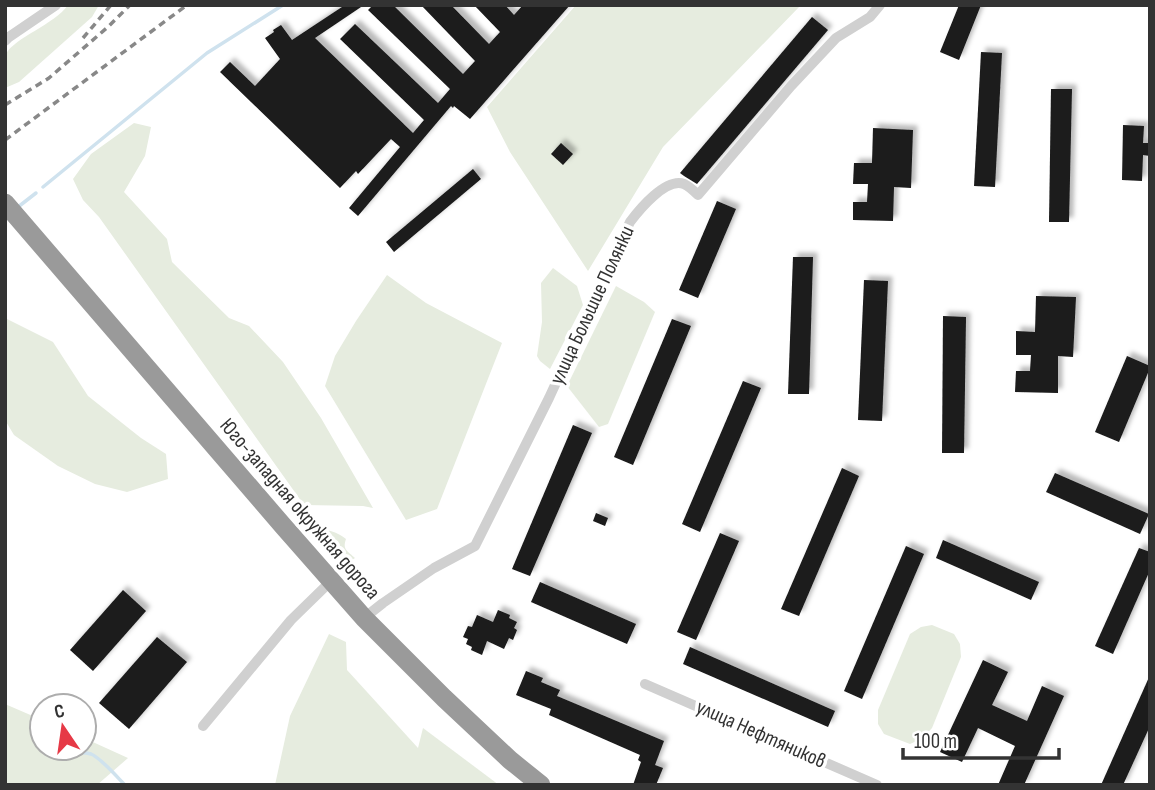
<svg xmlns="http://www.w3.org/2000/svg" width="1155" height="790" font-family="'Sofia Sans Condensed',sans-serif">
  <defs>
    <filter id="shadow"><feDropShadow dx="4.5" dy="-4.5" stdDeviation="2" flood-color="#0004"/></filter>
  </defs>
  <rect width="100%" height="100%" fill="#fff"/>
  <g fill="#e6ecdf">
    <path d="M68,5H99L92,17L19,82L5,88C5,79 2,63 6,54C14,38 55,24 68,5Z"/>
    <path d="M576,5H801L663,147L588,271L510,152L487,107Z"/>
    <path d="M134,123L151,127L145,156L124,192L167,239L172,262L229,318L249,326L283,362L321,418L373,508L363,506L304,505L99,217L83,200L73,179L91,154Z"/>
    <path d="M553,268L577,286L583,305L550,369L540,361L537,356L542,322L541,283Z"/>
    <path d="M387,275L426,303L502,343L437,509L406,520L325,386L335,356L356,321Z"/>
    <path d="M616,286L644,302L655,312L608,424L599,427L567,386Z"/>
    <path d="M5,318L53,342L88,396L141,438L166,454L168,479L127,492L95,484L58,466L14,435L5,420Z"/>
    <path d="M316,529C328,529 337,532 346,539C342,550 348,551 355,558C349,563 342,561 334,560L322,545L325,534L320,532L318,535L316,536L314,531Z"/>
    <path d="M932,625L954,634L960,644L961,657L932,728L923,738L910,744L884,734L878,724V710L910,634L921,627Z"/>
    <path d="M329,634L346,642L347,670L418,748L423,728L499,785H275L290,716Z"/>
    <path d="M5,704L42,720V748H84V738L128,758L97,785H5Z"/>
  </g>
  <g fill="none" stroke-linecap="round" stroke-linejoin="round">
    <g stroke="#cfe2ee" stroke-width="3.5">
      <path d="M43,187L207,53L283,5"/>
      <path d="M18,207L36,193"/>
      <path d="M48,748L47,750C60,759 76,749 91,754C101,758 117,777 125,785"/>
    </g>
  </g>
  <g fill="#1a1a1a" filter="url(#shadow)">
    <path d="M345,5H364L315,38L413,133L424,120L340,39L355,24L438,103L450,89L368,10L373,5H393L463,74L475,61L421,5H451L489,44L500,32L474,5H505L514,15L523,5H570L470,119L454,106L453,108L451,106L358,216L349,208L400,147L391,139L358,174L356,171L340,188L220,72L230,62L255,86L280,59L265,38L274,32L273,30L281,25L292,40Z"/>
    <path d="M959,5H981L959,60L940,52Z"/>
    <path d="M812,17L828,30L697,184L684,176L680,173Z"/>
    <path d="M981,52L1002,53L995,187L974,186Z"/>
    <path d="M1051,89H1072L1069,222H1049Z"/>
    <path d="M1123,125L1144,126L1143,143H1150V156L1143,155L1142,181L1122,180Z"/>
    <path d="M873,128L913,130L911,188L894,187L893,221L853,220V202H867L868,184H853L854,163H872Z"/>
    <path d="M561,143L573,154L563,165L551,154Z"/>
    <path d="M473,169L481,179L394,252L386,242Z"/>
    <path d="M717,201L736,209L698,298L679,290Z"/>
    <path d="M793,257H813L809,394H788Z"/>
    <path d="M864,280L888,281L882,421L858,420Z"/>
    <path d="M1036,296L1076,297L1073,357L1058,356V393L1015,392L1016,371H1030L1031,355H1016V331L1035,332Z"/>
    <path d="M943,316L966,317L964,453H942Z"/>
    <path d="M672,319L691,326L633,465L614,457Z"/>
    <path d="M1127,356L1150,366V368L1119,442L1095,432Z"/>
    <path d="M743,381L761,388L700,532L682,524Z"/>
    <path d="M573,425L592,433L530,576L512,569Z"/>
    <path d="M842,468L859,476L799,616L781,609Z"/>
    <path d="M1055,473L1149,514L1140,534L1046,492Z"/>
    <path d="M596,513L608,518L605,526L593,521Z"/>
    <path d="M720,533L739,541L696,640L677,632Z"/>
    <path d="M943,540L1039,582L1031,600L936,558Z"/>
    <path d="M906,546L924,554L862,699L844,691Z"/>
    <path d="M1139,548L1150,552V570L1113,654L1095,646Z"/>
    <path d="M540,582L636,624L627,644L531,602Z"/>
    <path d="M123,590L146,611L93,671L70,650Z"/>
    <path d="M498,610L510,615L509,618L517,622L514,628L517,630L513,640L509,638L504,649L487,641L482,655L471,650L472,647L466,644L468,639L463,637L468,626L472,627L477,615L493,622Z"/>
    <path d="M157,637L187,662L129,729L99,703Z"/>
    <path d="M690,647L835,711L828,727L683,664Z"/>
    <path d="M983,660L1008,672L992,705L1027,721L1042,686L1064,696L1024,785H998L1015,746L978,728L962,762L940,752Z"/>
    <path d="M526,671L543,678L541,682L560,690L557,696L664,741L655,765L663,768L656,785H633L641,762L638,760L640,755L549,715L551,709L516,695Z"/>
    <path d="M1150,675V726L1123,785H1101Z"/>
  </g>
  <g fill="none" stroke-linecap="round" stroke-linejoin="round">
    <g stroke="#d0d0d0" stroke-width="10">
      <path d="M5,41L9,37L56,5"/>
      <path d="M364,618L383,603L434,568L475,546L549,398L630,222C639,210 666,177 684,184C689,186 694,191 698,195L791,86L836,38L870,17L880,5"/>
      <path d="M645,684L877,785"/>
      <path d="M203,726L291,620L331,581"/>
    </g>
    <path stroke="#9a9a9a" stroke-width="19" d="M5,203L284,527L364,618L444,698L510,760L541,785"/>
    <g stroke="#888" stroke-width="3.5" stroke-dasharray="7 5" stroke-linecap="butt">
      <path d="M83,38L111,5"/>
      <path d="M5,105L49,78L109,26L130,5"/>
      <path d="M5,140L187,5"/>
    </g>
  </g>
  <g text-anchor="middle" dominant-baseline="central" stroke-width="7" stroke-linejoin="round" paint-order="stroke">
    <g font-size="21" fill="#333" stroke="#fff">
      <text transform="translate(592 305) rotate(-65)">улица Большие Полянки</text>
      <text transform="translate(300 509) rotate(49)">Юго-западная окружная дорога</text>
      <text transform="translate(761 734) rotate(24)">улица Нефтяников</text>
    </g>
  </g>
  <rect width="1155" height="790" fill="none" stroke="#333333" stroke-width="14"/>
  <g transform="translate(63 727) rotate(347)"><circle r="33" fill="#ffffff" stroke="#adadad" stroke-width="2"/>
  <path d="M0-5L12 26L0 18L-12 26Z" fill="#e63946"/>
  <text y="-10" font-size="19" font-weight="bold" text-anchor="middle" fill="#333333">С</text>
  </g>
  <path d="M903 748v10h156v-10" fill="none" stroke="#333333" stroke-width="3.5"/>
  <text x="914" y="748" font-size="21" fill="#333333" stroke="#ffffff" stroke-width="5" paint-order="stroke">100 m</text>
</svg>
